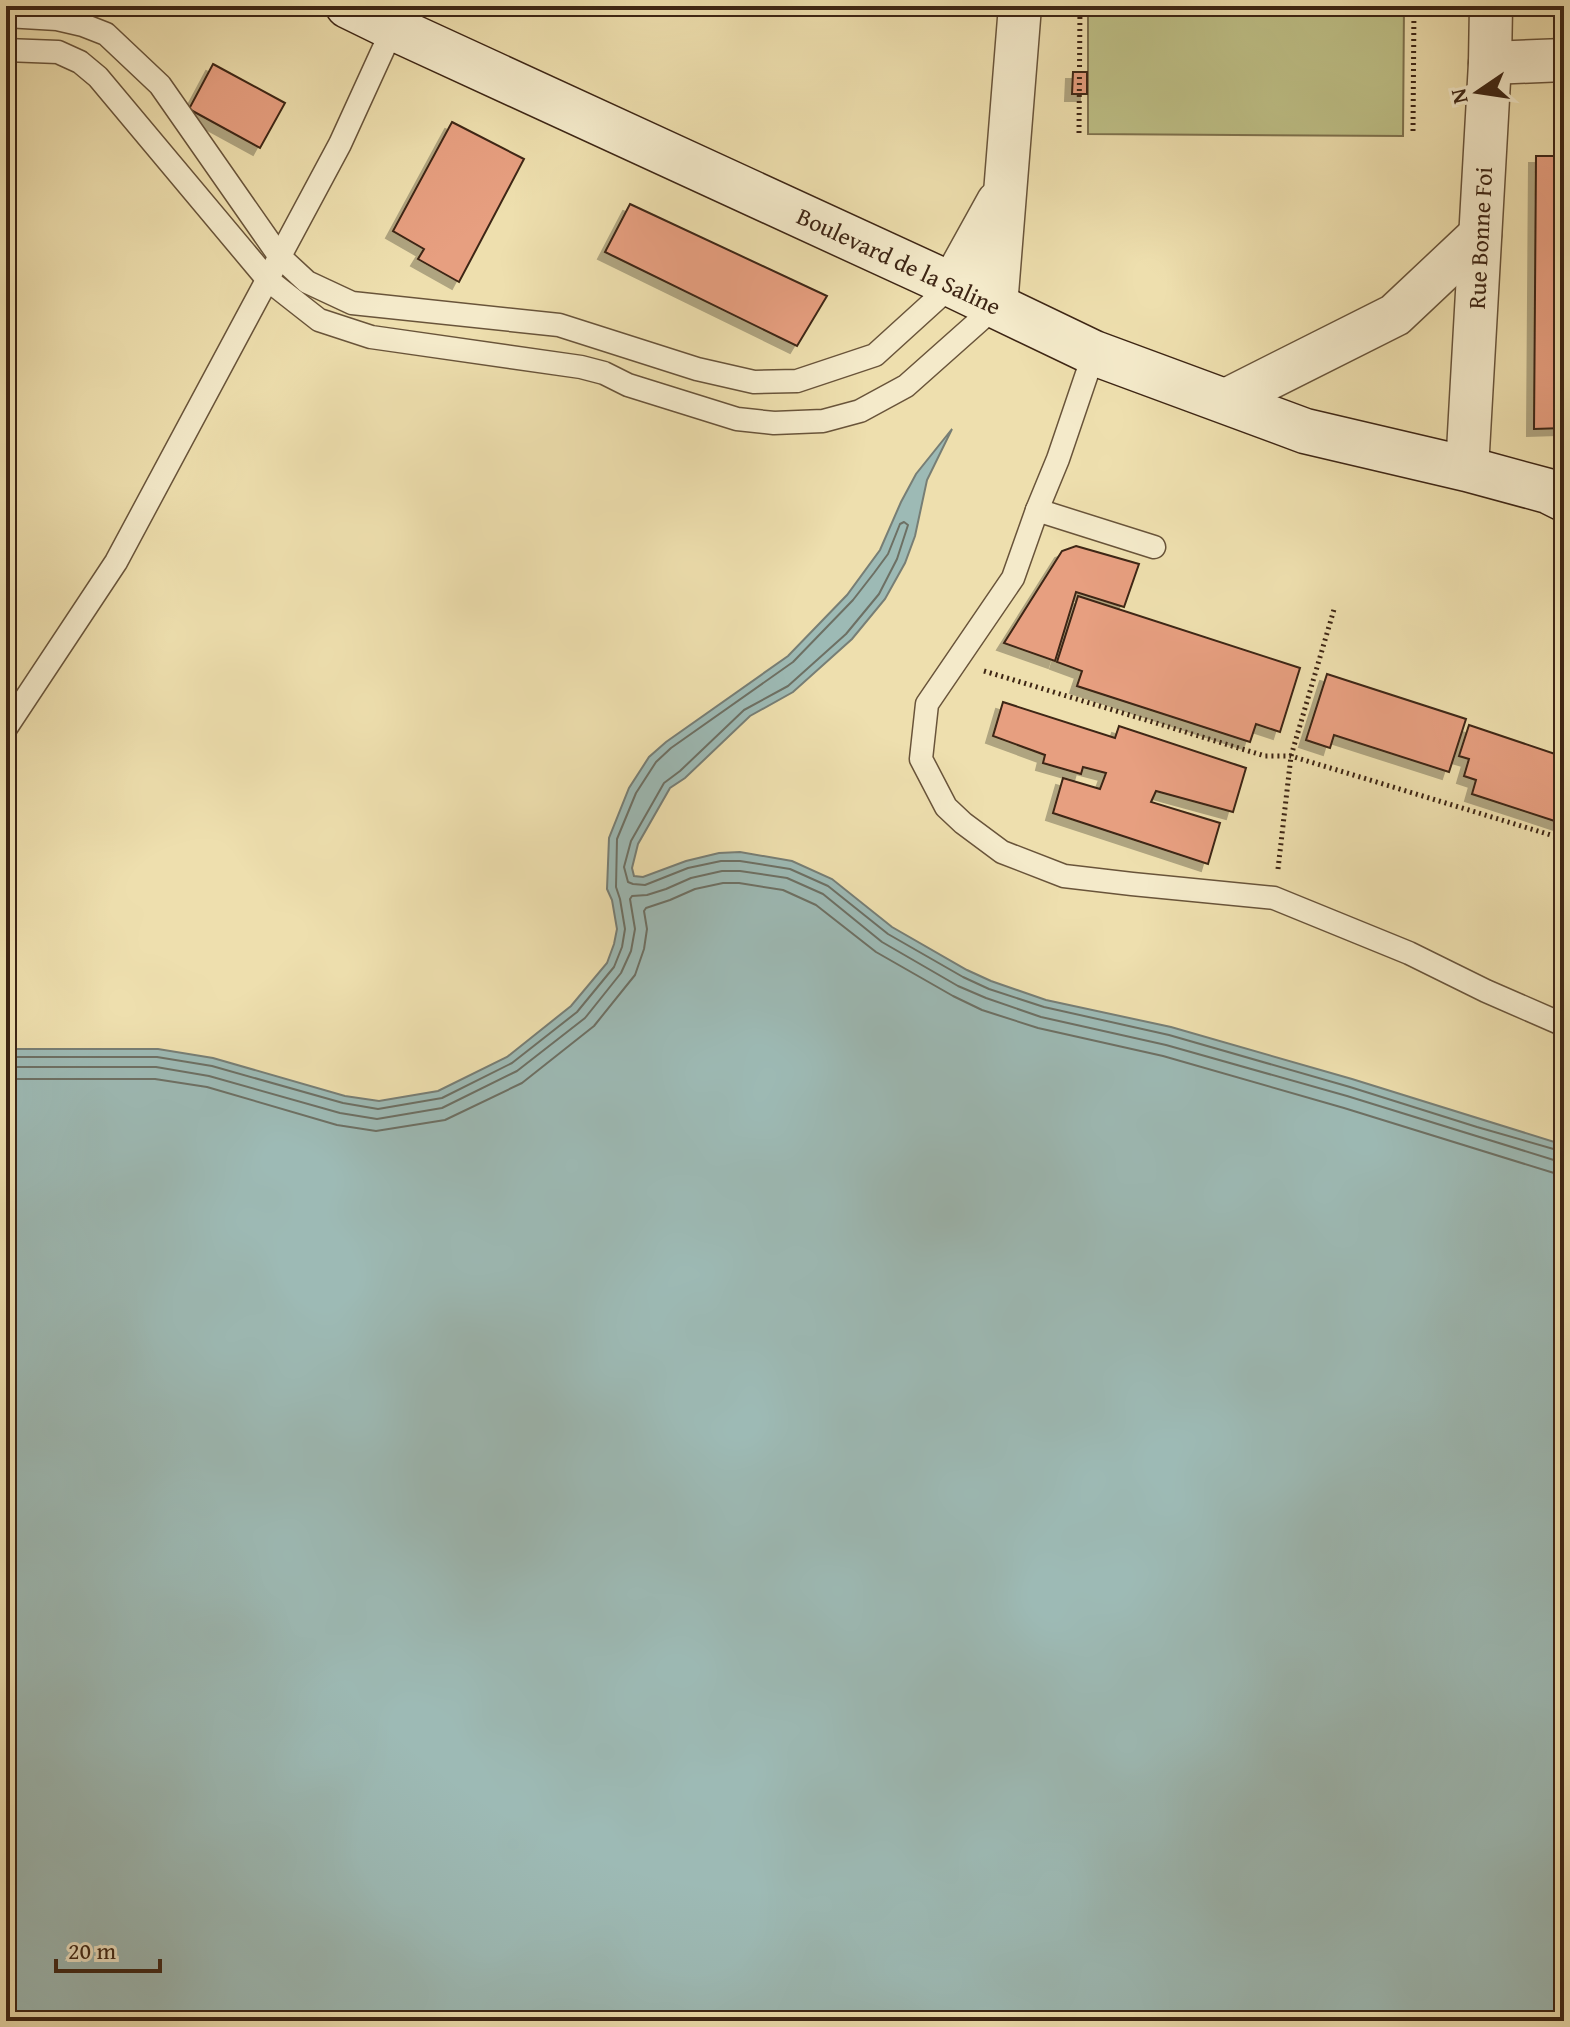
<svg xmlns="http://www.w3.org/2000/svg" width="1570" height="2027" font-family="'Gentium Book Plus',serif">
  <defs>
    <filter id="shadow"><feDropShadow dx="-7" dy="7" stdDeviation="0" flood-color="#0004"/></filter>
  </defs>
  <rect width="100%" height="100%" fill="#eedfae"/>
  <filter id="stains"><feTurbulence type="fractalNoise" baseFrequency=".0025" numOctaves="4"/><feColorMatrix values="0 0 0 0 .2 0 0 0 0 .09 0 0 0 0 .02 0 0 0 .5 -.17"/></filter>
  <radialGradient id="worn" r=".72"><stop offset=".6" stop-color="#630" stop-opacity="0"/><stop offset="1" stop-color="#630" stop-opacity=".3"/></radialGradient>
  <path fill="#bec087" stroke="#7e724e" stroke-width="2" d="M1088,6H1404L1403,136L1088,134Z"/>
  <path fill="#9dbab5" stroke="#777e75" stroke-width="2" d="M952,429L927,480L915,536L905,563L885,599L852,639L793,692L750,716L685,778L670,788L638,844L632,868L634,876L643,877L686,861L719,853L740,852L792,861L832,879L892,927L967,970L991,981L1046,1000L1171,1027L1352,1079L1564,1145V2021H6V1049H158L213,1058L345,1096L379,1101L438,1091L507,1057L571,1006L607,963L614,944L617,929L612,900L607,889L609,838L629,788L649,757L666,742L788,656L847,595L880,550L901,502L916,474Z"/>
  <g fill="none" stroke-linecap="round" stroke-linejoin="round">
    <g stroke="#6d7064" stroke-width="2">
      <path d="M6,1057H157L212,1066L343,1103L378,1109L442,1098L512,1063L577,1012L614,967L622,947L625,929L620,899L616,887L617,839L636,793L656,762L671,748L793,662L853,600L874,573L888,554L900,524L904,522L908,525L897,559L879,594L846,634L788,686L744,710L680,771L664,783L631,841L624,867L628,882L633,884L645,885L688,868L721,861H740L790,869L828,886L888,934L963,977L989,989L1044,1007L1169,1035L1350,1087L1477,1127L1564,1152"/>
      <path d="M6,1067H156L209,1076L340,1113L377,1119L442,1108L517,1071L585,1018L621,973L631,951L635,929L630,899L632,896L647,895L666,889L691,878L722,871H740L787,878L823,894L882,942L958,986L986,998L1041,1017L1166,1045L1347,1096L1557,1161L1564,1162"/>
      <path d="M6,1079H155L207,1087L337,1125L376,1131L445,1120L522,1083L594,1026L635,975L644,949L647,929L644,911L646,908L670,900L695,889L723,883H739L783,890L816,905L876,952L953,996L982,1010L1038,1028L1163,1056L1344,1108L1554,1173L1564,1174"/>
    </g>
  </g>
  <g fill="#e79f80" stroke="#3d2514" stroke-width="2" filter="url(#shadow)">
    <path d="M213,64L285,103L260,148L189,109Z"/>
    <path d="M1073,72H1087V94H1072Z"/>
    <path d="M452,122L524,159L459,282L418,259L424,249L393,231Z"/>
    <path d="M1536,156H1564V428L1534,429Z"/>
    <path d="M630,204L827,296L797,346L605,252Z"/>
    <path d="M1076,546L1139,564L1124,607L1076,592L1055,661L1004,643L1062,551Z"/>
    <path d="M1078,596L1300,668L1280,732L1256,724L1250,742L1077,686L1082,671L1057,662Z"/>
    <path d="M1327,674L1466,719L1449,772L1334,735L1330,748L1306,740Z"/>
    <path d="M1003,702L1115,738L1119,726L1246,768L1233,812L1156,791L1151,802L1220,823L1208,864L1053,813L1063,778L1100,789L1106,773L1083,767L1081,774L1043,763L1045,755L993,736Z"/>
    <path d="M1469,725L1564,757V824L1472,794L1476,780L1464,776L1469,759L1459,756Z"/>
  </g>
  <g fill="none" stroke-linecap="round" stroke-linejoin="round">
    <g stroke="#69543a" stroke-width="25">
      <g id="lane">
        <path d="M6,16L57,19L83,25L106,34L160,85L280,257L307,282L352,303L559,325L697,369L754,382L797,381L875,355L952,285"/>
        <path d="M6,50L58,52L80,62L98,77L268,280L319,320L371,337L581,367L604,373L628,385L737,419L774,423L823,421L860,411L906,386L996,306"/>
        <path d="M1094,353L1058,459L1037,510L1013,578L927,704L921,759L946,807L963,823L1002,852L1064,876L1132,884L1274,898L1409,953L1486,991L1564,1025"/>
        <path d="M1037,510L1154,547"/>
        <path d="M6,728L116,562L340,144L393,28"/>
      </g>
    </g>
    <g stroke="#69543a" stroke-width="45">
      <g id="street">
        <path d="M1490,63L1564,60"/>
        <path d="M952,285L998,202"/>
        <path d="M996,306L1020,6"/>
        <path d="M1224,401L1395,315L1480,235"/>
        <path d="M1467,469L1490,63L1491,6"/>
      </g>
    </g>
    <g stroke="#3d2514" stroke-width="47">
      <path id="secondary" d="M348,6L393,28L952,285L1094,353L1305,431L1467,469L1548,491L1564,499"/>
    </g>
    <g stroke="#3d2514" stroke-width="5" stroke-dasharray="2 4" stroke-linecap="butt">
      <path d="M1413,131L1414,6"/>
      <path d="M1079,133L1080,6"/>
      <path d="M984,671L1265,756H1291L1564,839"/>
      <path d="M1278,869L1291,756L1335,606"/>
    </g>
    <use href="#lane" stroke="#f4eaca" stroke-width="22"/>
    <use href="#street" stroke="#f4eaca" stroke-width="42"/>
    <use href="#secondary" stroke="#f4eaca" stroke-width="44"/>
  </g>
  <g text-anchor="middle" dominant-baseline="central" stroke-width="6" stroke-linejoin="round" paint-order="stroke">
    <g font-size="24" fill="#3d2514" stroke="#f4eaca">
      <text transform="translate(1480 238) rotate(-87)">Rue Bonne Foi</text>
      <text transform="translate(899 261) rotate(25)">Boulevard de la Saline</text>
    </g>
  </g>
  <rect width="1570" height="2027" fill="none" stroke="#eedfae" stroke-width="32"/>
  <rect x="8" y="8" width="1554" height="2011" fill="none" stroke="#3d2514" stroke-width="4"/>
  <rect x="16" y="16" width="1538" height="1995" fill="none" stroke="#3d2514" stroke-width="2"/>
  <g transform="translate(1478 92) rotate(257)" stroke="#f4eaca" stroke-width="6" paint-order="stroke">
  <path d="M0-6L14 30L0 20L-14 30Z" fill="#3d2514"/>
  <text y="-12" font-size="22" font-weight="bold" text-anchor="middle" fill="#3d2514">N</text>
  </g>
  <path d="M56 1959v12h104v-12" fill="none" stroke="#3d2514" stroke-width="4"/>
  <text x="68" y="1959" font-size="24" fill="#3d2514" stroke="#f4eaca" stroke-width="6" paint-order="stroke">20 m</text>
  <rect width="100%" height="100%" filter="url(#stains)"/>
  <rect width="100%" height="100%" fill="url(#worn)"/>
</svg>
